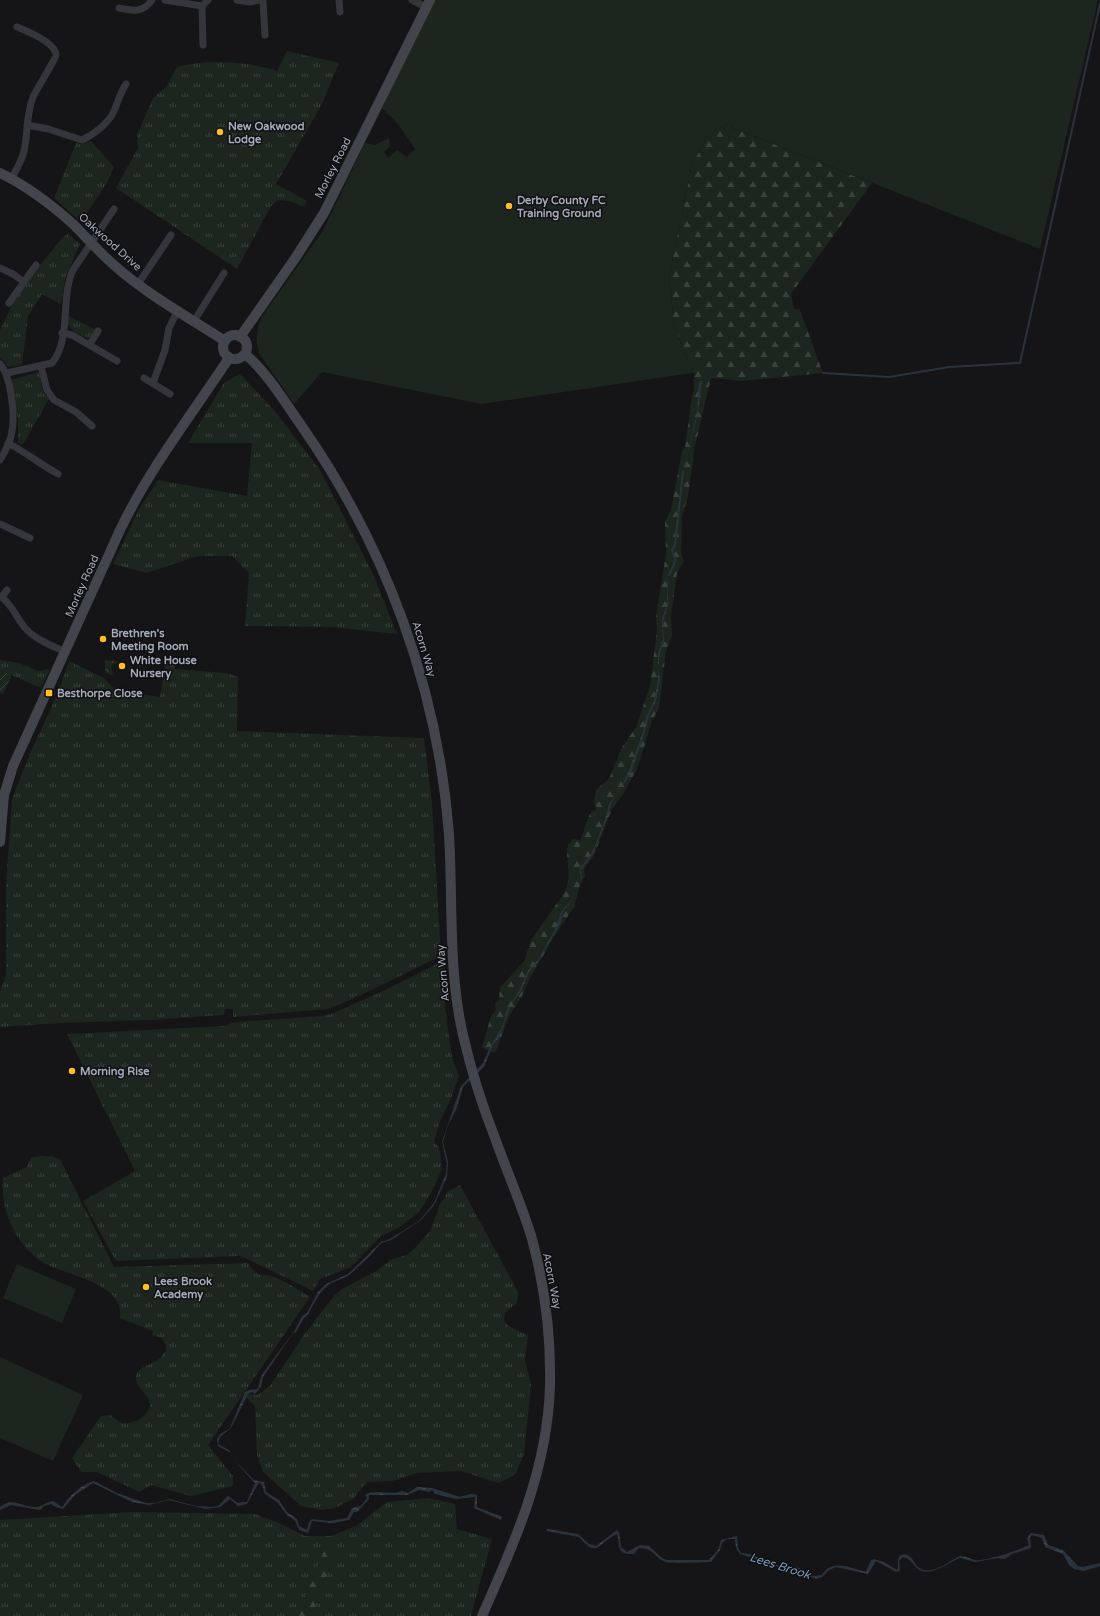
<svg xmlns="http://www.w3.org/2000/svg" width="1100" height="1616" font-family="'Varela Round',sans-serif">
  <defs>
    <pattern id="grass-tufts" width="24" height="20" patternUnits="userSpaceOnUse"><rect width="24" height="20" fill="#1c251e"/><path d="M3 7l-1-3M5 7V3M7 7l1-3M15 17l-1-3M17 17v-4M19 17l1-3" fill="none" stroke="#3a423d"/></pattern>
    <pattern id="forest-firs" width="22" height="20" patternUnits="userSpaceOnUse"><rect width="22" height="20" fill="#1c251e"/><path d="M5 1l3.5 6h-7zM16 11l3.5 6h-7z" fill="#3a423d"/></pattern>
    <pattern id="park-crowns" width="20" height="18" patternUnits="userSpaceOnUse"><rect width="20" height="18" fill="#1c251e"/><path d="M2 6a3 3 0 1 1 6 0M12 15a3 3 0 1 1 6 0" fill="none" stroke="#3a423d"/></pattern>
    <pattern id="garden-furrows" width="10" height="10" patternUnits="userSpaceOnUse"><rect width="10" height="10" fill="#1c251e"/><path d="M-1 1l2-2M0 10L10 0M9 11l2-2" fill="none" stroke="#3a423d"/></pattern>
    <pattern id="water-ripples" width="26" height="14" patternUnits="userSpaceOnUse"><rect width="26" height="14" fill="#2a333c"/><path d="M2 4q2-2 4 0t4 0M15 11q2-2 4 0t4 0" fill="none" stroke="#464e56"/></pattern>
  </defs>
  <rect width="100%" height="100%" fill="#151517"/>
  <g fill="url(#grass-tufts)">
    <path d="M287,51L339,63L321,106L276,184L307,201L303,207L290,201L278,200L271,206L237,269L116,188L138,148L137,135L153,98L166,87L177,67C208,59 246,61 277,71Z"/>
    <path d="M91,141L114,167L107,183L81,222L54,198L76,143L82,144Z"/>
    <path d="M68,234L80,244L65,279L61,304L42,294L28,316L22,365L9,367L0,357V330L14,301L28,280L63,237Z"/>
    <path d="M69,316L96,330L92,335L89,338C79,336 71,331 67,322Z"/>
    <path d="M39,372L43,392L49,399L25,441L22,444L18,443V421L11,380Z"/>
    <path d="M240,374L273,409L320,470L373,574L397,634L332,627L245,626L249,573L232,556H198L146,573L113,564L139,509L158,480L247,496L252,443H188L224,383Z"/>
    <path d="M0,660L19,663L38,671L50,669L41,688L0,670Z"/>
    <path d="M166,660L175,662V669L226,673L238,677L237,731L424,738L432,803L441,956L357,997L354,995L355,998L327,1009L233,1017V1009H225L224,1015L149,1020L61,1023L0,1027V992L6,974V885L12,799L29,756L57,695L69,661L104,678L115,690L160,697Z"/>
    <path d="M445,960L444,990L447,1023L452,1057L459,1076L450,1101L440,1121L434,1142L439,1147L442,1169L430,1195L418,1213L400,1227L381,1236L351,1267L320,1279L313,1291L241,1256L116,1261L83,1201L135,1171L67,1034L225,1026L234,1022L322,1016L331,1014L385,990Z"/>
    <path d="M52,1156L60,1159L114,1267L248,1263C260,1282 263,1271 277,1278C288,1283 299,1290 310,1297L208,1445L233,1476V1486L191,1496L151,1485L139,1492L97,1472H81L72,1458L101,1416L110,1415C115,1418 118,1422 123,1423C133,1425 148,1416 150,1406C151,1394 135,1389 136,1376C141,1362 159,1366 164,1352L166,1351V1345L161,1338L152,1335L153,1331L120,1318C120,1314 120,1309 119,1306C113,1282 61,1273 44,1263C16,1246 0,1210 3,1178L27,1167L31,1157Z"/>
    <path d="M460,1185L518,1292L517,1303L505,1313L504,1321L508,1326L528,1335L525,1360L531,1384L530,1396L524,1454L516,1473L513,1476L498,1483L461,1471L417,1473L392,1481L367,1482L353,1499L335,1508L322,1510L301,1506L263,1472L257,1455L255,1406L246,1397L248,1394L257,1395L270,1386L303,1336L334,1296L342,1289L378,1270L390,1260L406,1255L413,1250L430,1231L440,1205L448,1191Z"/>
    <path d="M428,1498L455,1504L457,1529L492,1539L471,1616H0V1520L132,1512L255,1514L277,1522L305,1536H331L356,1526L387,1502Z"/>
  </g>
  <g fill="url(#forest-firs)">
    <path d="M725,125L872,183L791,294L794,309L800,310L823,373L742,381L711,378L695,446L688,497L682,516L681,553L684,561L677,573L671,617L672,635L666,651L659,708L652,721L638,767L622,796L612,809L594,855L584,869L585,876L580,885L574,907L554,937L530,978L522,996L510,1015L495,1053L482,1048L491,1016L496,1010L495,1004L499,1000L500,988L524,961L531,940L565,892L569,877L567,854L568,845L573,839L580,840C585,830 586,820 592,811L596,810L594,801L596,790L609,779L621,749L636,727L650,686L657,630L656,616L666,554L665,522L671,509L682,451L685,447L692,396L694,390V373H692L674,325L669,276L692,164L709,134Z"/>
    <path d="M326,1547L333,1555L312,1616H296Z"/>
  </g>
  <path fill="url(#park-crowns)" d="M105,660L117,661V663L113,664L111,667L113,674L111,675L105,672Z"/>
  <path fill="url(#garden-furrows)" d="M0,670L12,675L3,694L0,693Z"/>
  <g fill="#1c251e">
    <path d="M433,0H1098L1040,249L725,125L709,134L692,164L669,276L674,325L692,373L482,404L322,372L294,404L259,353C255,340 257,330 261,318L324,229L365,143L375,145L389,138L390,146L384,152L388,158L397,150L407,157L415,149L398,124L382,108Z"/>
    <path d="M17,1264L76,1289L62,1323L3,1298Z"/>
    <path d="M0,1357L83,1395L53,1461L0,1438Z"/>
  </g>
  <g fill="url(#water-ripples)">
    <path d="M702,380L698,412L683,473L697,413L699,384Z"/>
    <path d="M668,574V605L663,622L664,640L660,653L658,669L660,679L656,701L649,715L645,731L631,773L611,803L607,819L593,854L581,870L582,879L576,887L581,880L580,868L592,853L604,823L610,802L619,792L628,773L643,732L646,717L654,702L658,680V654L663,639L662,618L667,605Z"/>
    <path d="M574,890L571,902L564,910L560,924L537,963L529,972L521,991L511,1005L500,1036L493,1045L484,1067L463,1087L456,1110L448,1125L443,1142L448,1162L447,1177L434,1205L421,1220L391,1240L381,1243L369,1257L348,1276L329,1284L320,1293L307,1316L304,1318L296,1332L293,1333L263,1377L261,1387L255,1394L252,1392L248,1394L231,1428L220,1437L218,1444L229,1450L238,1464L254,1480L264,1482L266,1492L279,1500L287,1512L297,1519L299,1526L307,1530L309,1522L312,1519L329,1521L347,1518L352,1508L361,1506L367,1498L365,1495C375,1488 389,1496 402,1491L408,1493L417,1487L432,1488L460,1497L471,1494L477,1495V1507L502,1517L501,1520L474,1508L475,1497L456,1499L435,1494L432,1490L429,1492L419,1490L407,1495H369V1499L357,1512H354L349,1520L332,1523L312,1521L308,1533L299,1530L295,1521L287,1515L278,1503L264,1493L263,1487L259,1482L247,1504L238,1506L230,1499L220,1507L206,1509L168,1500L149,1505L132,1502L93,1483L75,1495L63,1509L56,1507L51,1504L44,1506L40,1510L11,1505L0,1510V1507C14,1497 19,1506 33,1507C41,1508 45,1502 53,1501L62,1507C69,1496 81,1485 94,1481L119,1494L146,1503H155L169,1499L196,1506L212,1507L218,1506L228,1496L238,1503L247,1502L255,1483L239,1466L231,1453L218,1446C214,1434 224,1433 230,1428L245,1392L249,1390L258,1389L261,1376L295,1330L302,1316L307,1313L318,1292L326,1284L348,1274L381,1242L390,1239L419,1221L434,1203L446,1174L447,1164L442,1142L461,1086L483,1063L492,1043L502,1028L507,1010L519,991L528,971L537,961L556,928L561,912L571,901Z"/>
    <path d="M547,1529L578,1534L589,1544L596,1546L617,1530L619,1532L621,1547L627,1552L640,1545L649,1546L662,1558L667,1560H709L718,1550L721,1540L737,1536L738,1548L741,1553L749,1554L783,1567H797L813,1576L822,1575C832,1558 851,1568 866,1572L871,1560L874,1559L884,1562L897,1570C900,1565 894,1557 904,1554C913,1556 913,1562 918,1567C931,1578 950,1560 960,1556C966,1556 970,1559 975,1560C984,1562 1020,1550 1029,1545L1027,1538L1031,1533L1044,1535L1048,1545L1063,1550L1078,1566L1083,1567L1100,1563V1566L1084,1571L1074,1569L1069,1565L1063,1554L1045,1547L1042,1538L1032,1535L1030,1537L1031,1548L1012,1554L1005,1559L997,1558L975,1562L960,1558C949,1562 930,1578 918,1569C912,1564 911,1559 903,1557L899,1561L900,1571L896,1572L876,1561L868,1574L836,1567L829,1570L822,1577L816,1579L799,1571L785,1569L740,1554L736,1548L735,1539H727L722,1543L720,1550L711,1562C702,1562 674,1564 666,1562C653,1557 656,1549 639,1548L634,1554C615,1555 621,1545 617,1534C598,1542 599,1560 579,1537L546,1531Z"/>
  </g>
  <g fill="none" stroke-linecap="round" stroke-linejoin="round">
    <g stroke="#2a333c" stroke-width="2">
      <path d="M823,373L889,377L949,367L1020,363L1100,4"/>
      <path d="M669,575L674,565L675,559L672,550L675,545L683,471"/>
    </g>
    <g stroke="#35363c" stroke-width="7">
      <path d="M165,0L202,6L208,0"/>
      <path d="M237,0L250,2L260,0"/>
      <path d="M263,0L265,35"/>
      <path d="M339,0L340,12"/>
      <path d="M412,0L426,7"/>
      <path d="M202,6L203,45"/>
      <path d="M119,8C133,11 143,13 152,0"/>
      <path d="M27,125L48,129L82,140C93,135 109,123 114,111C118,102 120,93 126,84"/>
      <path d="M11,179C16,170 22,161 24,151C28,133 26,115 33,97C36,90 57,57 56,54C54,42 27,31 17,27"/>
      <path d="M0,268L13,274L24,282"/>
      <path d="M138,284L171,235"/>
      <path d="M9,303L36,265"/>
      <path d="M194,321L224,273"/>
      <path d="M62,333L72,335L117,361"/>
      <path d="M90,344L98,331"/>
      <path d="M0,364C11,375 15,416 12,431C11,440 5,452 0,460"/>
      <path d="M41,366L47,390L54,400L76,412L92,426"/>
      <path d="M7,373L52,363C72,338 60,298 73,270L114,209"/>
      <path d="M144,378L170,394"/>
      <path d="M153,383L165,350L169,328L178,310"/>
      <path d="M8,443C25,452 40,464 58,474"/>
      <path d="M0,524L30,538"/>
      <path d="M0,596C12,604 16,617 25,628C36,640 52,646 66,652"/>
      <path d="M2,597L7,590"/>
    </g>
    <g stroke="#43454c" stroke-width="10">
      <path d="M0,173C27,186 52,205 74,225C88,239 100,253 115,266C148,295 188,317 225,341"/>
      <circle cx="235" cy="347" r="12"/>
      <path d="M240,337L296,257L324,213L430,0"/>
      <path d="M245,354C267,372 286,404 303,428C386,548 438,688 449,834C453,901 448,970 463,1035C471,1070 482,1105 495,1138C507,1172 522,1205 532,1239C545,1287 551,1336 550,1385C548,1468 515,1542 482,1616"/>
      <path d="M0,842L4,795L13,766L121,528C150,468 192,414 229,358"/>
    </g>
  </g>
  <g fill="#ffbe24" stroke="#101012" stroke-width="1.5">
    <circle cx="220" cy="132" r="4"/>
    <circle cx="509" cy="206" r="4"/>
    <circle cx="103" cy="639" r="4"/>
    <circle cx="122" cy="666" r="4"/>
    <rect x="45" y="689" width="8" height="8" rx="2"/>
    <circle cx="72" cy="1071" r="4"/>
    <circle cx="146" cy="1287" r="4"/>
  </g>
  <g text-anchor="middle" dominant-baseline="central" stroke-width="3" stroke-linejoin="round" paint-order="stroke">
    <g font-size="11" font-weight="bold" fill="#a5aab8" stroke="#101012" text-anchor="start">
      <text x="228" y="126">New Oakwood<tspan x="228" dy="13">Lodge</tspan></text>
      <text x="517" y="200">Derby County FC<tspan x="517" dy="13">Training Ground</tspan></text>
      <text x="111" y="633">Brethren's<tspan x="111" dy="13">Meeting Room</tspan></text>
      <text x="130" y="660">White House<tspan x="130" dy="13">Nursery</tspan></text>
      <text x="57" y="693">Besthorpe Close</text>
      <text x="80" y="1071">Morning Rise</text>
      <text x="154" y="1281">Lees Brook<tspan x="154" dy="13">Academy</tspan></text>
    </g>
    <g font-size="11" fill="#a5aab8" stroke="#101012">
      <text transform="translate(333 168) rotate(-63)">Morley Road</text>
      <text transform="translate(110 242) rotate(42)">Oakwood Drive</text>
      <text transform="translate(82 586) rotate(-66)">Morley Road</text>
      <text transform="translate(424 649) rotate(73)">Acorn Way</text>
      <text transform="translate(443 973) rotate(-95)">Acorn Way</text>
      <text transform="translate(552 1281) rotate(79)">Acorn Way</text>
    </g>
    <g font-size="12" font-style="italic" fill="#7997b6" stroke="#101012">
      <text transform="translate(780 1566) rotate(17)">Lees Brook</text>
    </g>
  </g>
</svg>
